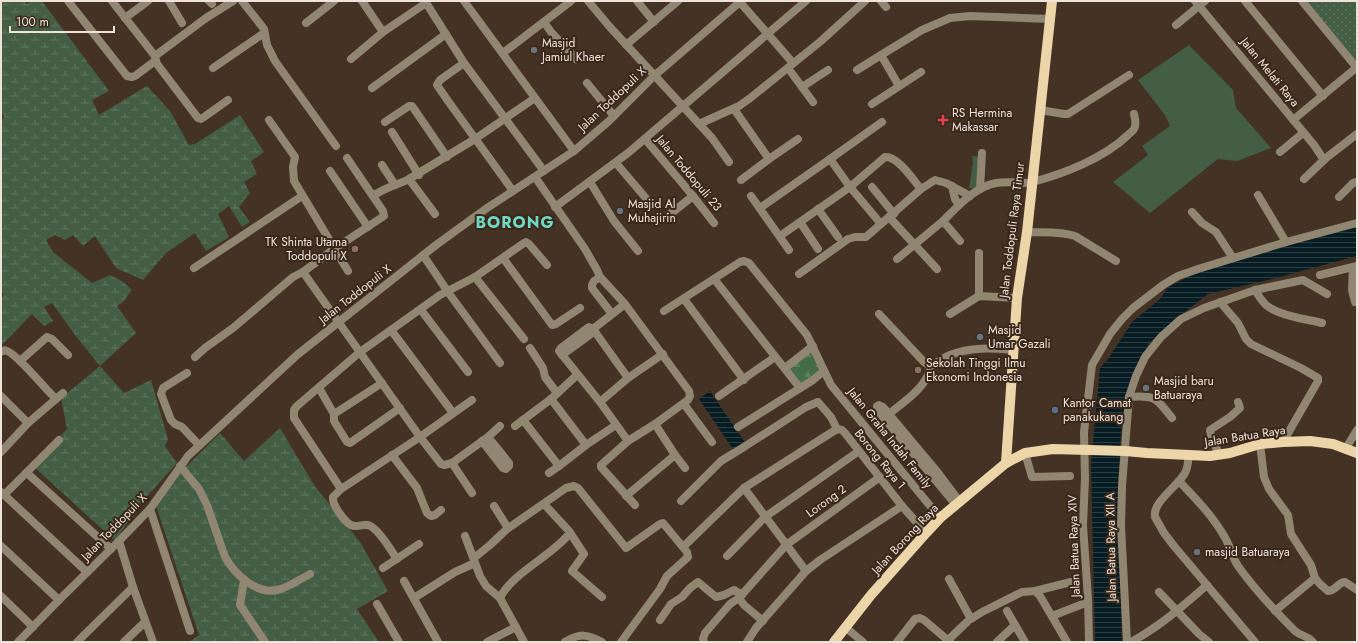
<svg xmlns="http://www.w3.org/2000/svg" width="1358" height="643" font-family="Jost,sans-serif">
  <defs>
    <pattern id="forest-firs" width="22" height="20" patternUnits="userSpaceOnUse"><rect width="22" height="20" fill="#446c47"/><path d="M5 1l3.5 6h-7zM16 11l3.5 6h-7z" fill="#5f8161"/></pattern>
    <pattern id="wetland-marsh" width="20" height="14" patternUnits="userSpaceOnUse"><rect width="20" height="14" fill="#445d45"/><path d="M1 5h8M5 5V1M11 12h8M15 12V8" fill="none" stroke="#5f745f"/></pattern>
    <pattern id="park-dots" width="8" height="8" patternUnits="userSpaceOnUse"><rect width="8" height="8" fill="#445d45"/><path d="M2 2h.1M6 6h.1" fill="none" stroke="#5f745f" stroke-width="1.8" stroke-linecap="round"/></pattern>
    <pattern id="water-rules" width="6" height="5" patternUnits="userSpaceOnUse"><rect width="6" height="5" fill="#071d23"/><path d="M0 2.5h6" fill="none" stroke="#2b3e42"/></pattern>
  </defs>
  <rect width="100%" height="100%" fill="#443224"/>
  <g fill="#445d45">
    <path d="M1189,45L1233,90L1236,108L1271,148L1237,161L1218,159L1150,213L1113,182L1148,155L1142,146L1170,126L1165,115L1138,80Z"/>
    <path d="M972,156L980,157L977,189L969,188L973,163Z"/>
  </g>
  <path fill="url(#forest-firs)" d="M813,346L824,371L800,388L785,368Z"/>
  <g fill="url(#wetland-marsh)">
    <path d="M1,1H25L26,4L30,1H42L109,91L92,100L99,115L147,86L170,111L189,145L195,144L240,115L264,152L251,161L257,174L244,182L250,193L239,207L250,222L242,227L229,206L218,214L229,237L206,251L195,233L166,253L143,280L116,268L95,236L83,246L73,235L65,240L55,235L46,240L53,252L92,283L110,275L122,281L132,290L123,302L117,306L136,333L100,366L124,393L151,380L168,439L165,446L177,463L140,504L115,541L32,465L67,429L61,398L100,366L75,335L52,303L44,307L53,321L44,326L32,314L1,346V298L4,295L1,291V120L4,117L1,111Z"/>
    <path d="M280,428L314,485L360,542L388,591L357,609L379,642H189L199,635L156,506L181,472L220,433L244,461Z"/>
  </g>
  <path fill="url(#park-dots)" d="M1310,1H1357V62L1308,2Z"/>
  <g fill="url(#water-rules)">
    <path d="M1357,226V256L1272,279L1208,294L1177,318L1149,343L1132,378L1122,418L1118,487L1122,642H1095L1091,463L1100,368L1108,359L1132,322L1160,299L1168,287L1192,275L1273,250Z"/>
    <path d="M710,391L746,444L734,451L699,399Z"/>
  </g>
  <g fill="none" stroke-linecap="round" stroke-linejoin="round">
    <g stroke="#918671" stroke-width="8">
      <path d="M68,1L127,76L132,77L135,76L155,61"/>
      <path d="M112,1L155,56L206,18L233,1"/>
      <path d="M169,1L182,23"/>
      <path d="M209,1L212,4"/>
      <path d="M242,1L264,29L267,45L275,61L336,146"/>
      <path d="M362,1L383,32L426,3"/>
      <path d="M425,1L464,63L544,171"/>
      <path d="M464,1L574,151"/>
      <path d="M588,1L609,26L712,138L729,162"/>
      <path d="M637,1L654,22"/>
      <path d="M739,1L793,63"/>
      <path d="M881,1L886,7"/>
      <path d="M1195,1L1314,145L1324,160"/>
      <path d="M1245,1L1323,96"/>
      <path d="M1302,1L1357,68"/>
      <path d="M125,18L148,1"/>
      <path d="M544,22L551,32L576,59"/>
      <path d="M306,23L334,1"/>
      <path d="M1176,25L1205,1"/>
      <path d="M626,45L678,1"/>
      <path d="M503,53L571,1"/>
      <path d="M881,55L922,30L950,18L970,16L1050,19"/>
      <path d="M155,57L157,64L198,118L201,119L204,117L228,100"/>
      <path d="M351,59L383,32"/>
      <path d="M464,63L440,80L437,85L448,101L513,191"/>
      <path d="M213,68L264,33"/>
      <path d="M788,68L813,102"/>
      <path d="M857,70L881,55L899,86"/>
      <path d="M587,83L614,116"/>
      <path d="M802,87L828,70"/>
      <path d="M372,88L446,34"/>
      <path d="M872,104L921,72"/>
      <path d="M734,109L769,159"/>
      <path d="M1040,110L1064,114H1068L1129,75"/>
      <path d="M269,120L295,157L293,167L294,181L348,271"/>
      <path d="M1293,120L1356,68"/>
      <path d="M385,122L409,106H412L447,157"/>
      <path d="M699,124L739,106L749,99L821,41L865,1"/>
      <path d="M392,132L419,175"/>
      <path d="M645,139L693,196L714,223"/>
      <path d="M1280,152L1303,133"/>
      <path d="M347,158L383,211L384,216L334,249L303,272L420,437L441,464L444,465L452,463L488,437L500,426"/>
      <path d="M830,159L850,187L881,224"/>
      <path d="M616,163L650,203"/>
      <path d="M382,165L395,185"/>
      <path d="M330,171L368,227"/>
      <path d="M535,177L585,249L597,270L600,277L625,304L689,391L690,396L688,400L655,424L628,441L600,402L559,351L561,348L589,327L593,329L625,304"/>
      <path d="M409,179L475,139L535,98"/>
      <path d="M1304,179L1326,158L1357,134"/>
      <path d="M741,180L769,159L798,139"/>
      <path d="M590,182L614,221L638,251"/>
      <path d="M1032,182C1064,174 1104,158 1128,135C1130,133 1133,131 1134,129C1137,124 1135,119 1134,114"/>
      <path d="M952,186L955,199L959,205"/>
      <path d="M872,187L894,214"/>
      <path d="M980,189L982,153"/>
      <path d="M1258,195L1286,242"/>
      <path d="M373,196C384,188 397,185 409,179L435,214"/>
      <path d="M751,196L789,250"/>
      <path d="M1339,197L1353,183L1357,182"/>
      <path d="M555,207L628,153L806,1"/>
      <path d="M760,208L830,159L882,122"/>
      <path d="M818,209L838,237"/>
      <path d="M1192,212L1202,223L1216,232L1233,258"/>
      <path d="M669,215L693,196"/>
      <path d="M889,217L937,269"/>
      <path d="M800,222L818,249"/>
      <path d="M1027,232C1042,233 1059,231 1075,236L1116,261"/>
      <path d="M780,236L850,187L885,157C898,156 913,180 921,189"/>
      <path d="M960,241L943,221C958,206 975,187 996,183C1008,181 1020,183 1031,183"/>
      <path d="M979,253V296"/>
      <path d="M423,255L448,292L500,363"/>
      <path d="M503,258L552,325L556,324L580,308"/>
      <path d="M897,259L943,221"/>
      <path d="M1353,267L1352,290L1355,302"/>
      <path d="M194,268L302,196"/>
      <path d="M799,274L848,239L855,237H866L921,189L935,180L946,183L970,196"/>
      <path d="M1320,275L1357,266"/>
      <path d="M475,277L524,339"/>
      <path d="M600,277L594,281L592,285V288L612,314"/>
      <path d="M715,280L800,388"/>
      <path d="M1255,290C1258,295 1262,301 1266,305C1279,316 1306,319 1322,323"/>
      <path d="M684,299L744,380"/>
      <path d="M1220,302L1238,323L1246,339L1251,344L1301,368L1318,378V381L1283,442"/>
      <path d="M421,310L468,372"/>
      <path d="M664,311L740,262L744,261L749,263L807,335L831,385L940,518"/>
      <path d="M879,314L924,362L930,366C937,363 943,358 950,355C970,347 991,348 1013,350"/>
      <path d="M950,314L979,296L1017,298"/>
      <path d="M593,329L628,378"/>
      <path d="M391,330L453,413"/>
      <path d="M530,348L543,368L545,377L557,393"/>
      <path d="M1,352C4,350 4,350 7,351C17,354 46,390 56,399"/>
      <path d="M562,355L595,331"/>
      <path d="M195,357L205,348L233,328L293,277L303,272"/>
      <path d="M20,361L47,337L52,339L68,355"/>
      <path d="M785,368L813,346"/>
      <path d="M187,373L163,388L161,394L171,420L175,424L182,427L199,445"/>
      <path d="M577,375L551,399L523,420L559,466L586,445L616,425"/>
      <path d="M319,388L334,414L382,383"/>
      <path d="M1,396L28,423"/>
      <path d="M719,396L775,357"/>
      <path d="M1129,397C1156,395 1156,398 1172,418"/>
      <path d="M551,399L586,445"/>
      <path d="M600,402L628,378L663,354"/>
      <path d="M684,404L712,442"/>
      <path d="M334,414V421L347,442L350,443L400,408"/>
      <path d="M889,414C906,400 926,388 932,365"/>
      <path d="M515,426L523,420"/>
      <path d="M738,427L813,380L824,371"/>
      <path d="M482,441L503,468L506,469L509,466V463L488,437"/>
      <path d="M628,441L601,465V467L635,505"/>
      <path d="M1260,444L1264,477L1269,489L1288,515L1291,534L1311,565L1315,578L1320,584L1328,591C1336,591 1338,582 1345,582L1357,590"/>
      <path d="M1346,448L1357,430"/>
      <path d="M1,452L28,423L63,393"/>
      <path d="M1025,453L1032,477L1070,476"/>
      <path d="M392,455L417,488L427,513L431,516L435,515L441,510"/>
      <path d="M675,455L685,468"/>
      <path d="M1189,455C1188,461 1188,468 1185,473C1178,486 1152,502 1155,517L1164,533L1174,546L1255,642"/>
      <path d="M1220,455L1212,440L1210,430L1230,417L1240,408L1238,402"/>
      <path d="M452,463L472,493"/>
      <path d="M180,466L199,489L207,505L225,557C234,573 256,595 277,590C288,588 300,579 310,574"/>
      <path d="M27,473L111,549"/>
      <path d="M549,473L559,466"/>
      <path d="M1179,481C1195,498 1212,515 1224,536C1230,545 1232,557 1238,566C1255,590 1275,611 1295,631C1301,636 1308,636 1313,642"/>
      <path d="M744,488L806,571"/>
      <path d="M341,489L294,418V410L297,406L360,352L391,330L440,295L475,277L524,243L526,242L529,244L547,265"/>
      <path d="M1,492L87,572"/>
      <path d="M4,495L59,440"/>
      <path d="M626,496L675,455L655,424"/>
      <path d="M681,501L721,461L744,447L806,407L818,402L831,417L837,429L842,430L845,433L902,506L926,533"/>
      <path d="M544,504L569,531L584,554L572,571L602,597"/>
      <path d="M956,505L878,411L877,406L879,405L883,407L935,469L960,502"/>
      <path d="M494,506L508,528"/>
      <path d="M150,509L190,631"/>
      <path d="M465,536L480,576L486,586L500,598L524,642"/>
      <path d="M119,541L133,587L153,642"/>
      <path d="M1,546L59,600"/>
      <path d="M683,547L744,488L837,429"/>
      <path d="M727,556L765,517L859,451"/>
      <path d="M474,558L490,545L507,529L566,488L574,486L578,488L626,548L660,524L663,523L687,552L688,557L667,576L660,589L621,642"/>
      <path d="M397,559C390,549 382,534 372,527C366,522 361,527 354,526C346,525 332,505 333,497L341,489L420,437L472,400"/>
      <path d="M383,568L419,544"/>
      <path d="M949,579L971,619L982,612L1022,592L1035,591L1040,596L1067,642"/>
      <path d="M244,580L240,605L265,642"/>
      <path d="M404,581L438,642"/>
      <path d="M1035,591L1071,582"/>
      <path d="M1159,592L1199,634L1209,642"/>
      <path d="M1,596L33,627"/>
      <path d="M414,598L455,572L475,563"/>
      <path d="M500,598C512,573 552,556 570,533"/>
      <path d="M739,598L744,605L763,621"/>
      <path d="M377,604L399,642"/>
      <path d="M1007,611L1025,642"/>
      <path d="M1275,611L1315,578"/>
      <path d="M1052,616L1088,602"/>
      <path d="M660,620L671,604L682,597L690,588L698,582L716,597L724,595L734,590L742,595"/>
      <path d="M845,627L863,642"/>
      <path d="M18,642L59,600L119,541L150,509L188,456L297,355L436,245L487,208L574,151L609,121L654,76L741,1"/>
      <path d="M77,642L133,587"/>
      <path d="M124,642L145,622"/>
      <path d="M487,642L516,627"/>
      <path d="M565,642C580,633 587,634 602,642"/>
      <path d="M704,642L703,639L705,633L730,604L739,598L786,545L880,477"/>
      <path d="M747,642L756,628L806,571L820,560L902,506"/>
      <path d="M897,642L915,619L920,618L924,620L950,642"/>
      <path d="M946,642L967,622"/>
      <path d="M997,642L1015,625"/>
      <path d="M1089,642L1088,598L1083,525L1085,478L1084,432L1092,365L1110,334L1122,319L1133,308L1163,285L1178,276L1198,269L1286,242L1357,223"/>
      <path d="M1127,642L1121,526L1122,486L1129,397L1136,376L1145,357L1161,337L1181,319L1204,308L1255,290L1303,280L1327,294"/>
      <path d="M1131,642C1159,627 1183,606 1207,585"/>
    </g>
    <g stroke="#ecd6a9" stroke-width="10">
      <path d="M1006,463L1017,298L1027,232L1052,1"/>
      <path d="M834,642L871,595L926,533L940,518L1006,463L1025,453L1053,449L1125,451L1147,453L1210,456L1230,453L1260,444L1283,442L1310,441L1333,444L1357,453"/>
    </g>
  </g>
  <g fill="#6b7280" stroke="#39281a" stroke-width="1.5">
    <circle cx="534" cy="50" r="4"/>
    <circle cx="620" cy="211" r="4"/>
    <circle cx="980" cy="337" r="4"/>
    <circle cx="1146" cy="388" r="4"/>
    <circle cx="1197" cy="552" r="4"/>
  </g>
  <path fill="#e0444e" stroke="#39281a" stroke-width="1.5" d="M941 114h4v4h4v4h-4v4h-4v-4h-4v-4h4z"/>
  <g fill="#8d6e63" stroke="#39281a" stroke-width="1.5">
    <circle cx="355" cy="249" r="4"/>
    <circle cx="918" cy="370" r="4"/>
  </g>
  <circle fill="#5c6f8a" stroke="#39281a" stroke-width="1.5" cx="1055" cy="410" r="4"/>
  <g text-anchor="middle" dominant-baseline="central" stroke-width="4" stroke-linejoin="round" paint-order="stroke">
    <g font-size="12" fill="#eee2da" stroke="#39281a" text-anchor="start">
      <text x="542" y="43">Masjid<tspan x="542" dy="14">Jamiul Khaer</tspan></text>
      <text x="952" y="113">RS Hermina<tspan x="952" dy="14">Makassar</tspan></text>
      <text x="628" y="204">Masjid Al<tspan x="628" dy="14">Muhajirin</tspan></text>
      <text x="347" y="242" text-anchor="end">TK Shinta Utama<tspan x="347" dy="14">Toddopuli X</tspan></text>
      <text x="988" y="330">Masjid<tspan x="988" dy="14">Umar Gazali</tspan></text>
      <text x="926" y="363">Sekolah Tinggi Ilmu<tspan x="926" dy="14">Ekonomi Indonesia</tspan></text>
      <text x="1154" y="381">Masjid baru<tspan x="1154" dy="14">Batuaraya</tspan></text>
      <text x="1063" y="403">Kantor Camat<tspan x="1063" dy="14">panakukang</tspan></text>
      <text x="1205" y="552">masjid Batuaraya</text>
    </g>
    <g font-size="12" fill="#eee2da" stroke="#39281a">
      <text transform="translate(1270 72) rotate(51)">Jalan Melati Raya</text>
      <text transform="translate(612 99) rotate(-43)">Jalan Toddopuli X</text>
      <text transform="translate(689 173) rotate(50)">Jalan Toddopuli 23</text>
      <text transform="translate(1012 230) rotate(-83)">Jalan Toddopuli Raya Timur</text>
      <text transform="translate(355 294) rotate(-38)">Jalan Toddopuli X</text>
      <text transform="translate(1245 436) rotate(-9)">Jalan Batua Raya</text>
      <text transform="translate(890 438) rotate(51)">Jalan Graha Indah Family</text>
      <text transform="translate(880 459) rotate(51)">Borong Raya 1</text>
      <text transform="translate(826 501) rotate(-36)">Lorong 2</text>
      <text transform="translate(114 527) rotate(-46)">Jalan Toddopuli X</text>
      <text transform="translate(905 539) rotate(-47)">Jalan Borong Raya</text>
      <text transform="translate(1074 546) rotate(-92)">Jalan Batua Raya XIV</text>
      <text transform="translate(1111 547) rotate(-91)">Jalan Batua Raya XII A</text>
    </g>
    <g font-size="16" font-weight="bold" letter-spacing="1" fill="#72d8c6" stroke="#39281a">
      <text x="515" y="222">BORONG</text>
    </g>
  </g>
  <rect width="1358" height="643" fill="none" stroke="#eee2da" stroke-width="4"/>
  <path d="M10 26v6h104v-6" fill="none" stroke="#eee2da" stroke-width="2"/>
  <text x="16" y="26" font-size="12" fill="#eee2da" stroke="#39281a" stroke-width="3" paint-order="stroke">100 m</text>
</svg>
